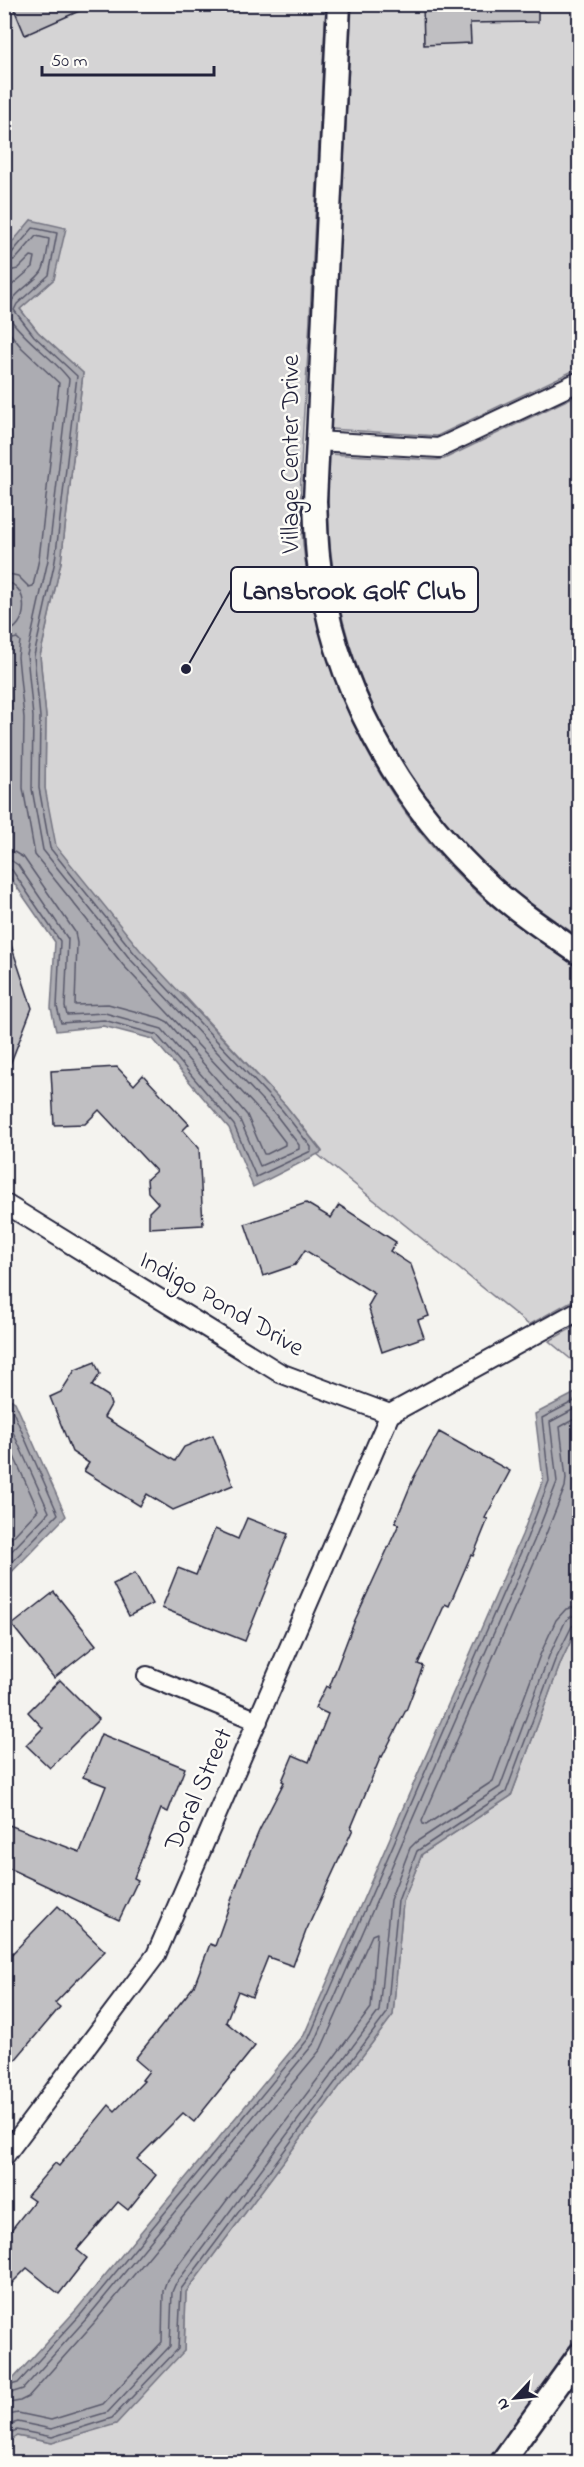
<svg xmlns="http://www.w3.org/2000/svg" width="584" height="2467" font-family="'Indie Flower',sans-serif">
  <rect width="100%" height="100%" fill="#f4f3ef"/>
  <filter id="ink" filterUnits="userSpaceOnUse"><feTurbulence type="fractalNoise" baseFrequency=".0167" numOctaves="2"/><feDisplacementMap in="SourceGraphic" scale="12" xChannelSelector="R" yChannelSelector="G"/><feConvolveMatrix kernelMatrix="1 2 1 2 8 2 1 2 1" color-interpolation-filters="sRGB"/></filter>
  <g filter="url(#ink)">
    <g fill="#d5d4d5" stroke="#7c7b88" stroke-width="1.5">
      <path d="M4,5H326C320,115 315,226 309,337C305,408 295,490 305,560C323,690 385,812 484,899C514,925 547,946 579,968V1291L575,1299L529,1325L317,1154L322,1151L286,1106L181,992L177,997L124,931L60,881L45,788L46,717L40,656L61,562L83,373L38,332L20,309L54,279L31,220L5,252Z"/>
      <path d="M352,5H579V368L437,436L330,429Z"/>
      <path d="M579,394V937C553,919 527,902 502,881C409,800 344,677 331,554C327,521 328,487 329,454L436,460L444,459Z"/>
      <path d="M579,1324V1366L549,1341Z"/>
      <path d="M579,1623V2333L487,2462H5V2442L16,2436L52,2443L184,2351L186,2292L393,2015L403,1902L422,1854L511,1796L561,1662Z"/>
    </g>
    <g fill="#acacb2" stroke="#757582" stroke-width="1.5">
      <path d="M31,220L66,228L54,279L20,309L38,332L83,373L61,562L40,656L46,717L45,788L56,846L140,950L286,1106L322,1152L253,1187L229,1128L153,1039L103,1026L56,1031L51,1008L55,942L5,870L4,630L10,607L4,581V252Z"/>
      <path d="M579,1391V1623L561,1662L511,1796L422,1854L403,1902L393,2015L186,2292L184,2351L116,2424L52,2443L17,2436L5,2442V2382L13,2379L77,2309L304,2035L522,1535L543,1480L535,1414Z"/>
      <path d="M5,1396L15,1402L66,1516L5,1579Z"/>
    </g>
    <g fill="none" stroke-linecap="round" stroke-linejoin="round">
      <g stroke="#59596b" stroke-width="1.5">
        <path d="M4,256L11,254L33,228L57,233L49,275L17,304L14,310L34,336L77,376L55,561L34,656L40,717L39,788L50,848L135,954L282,1110L311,1147V1151L256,1177L234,1125L157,1035L104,1020L61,1023L57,1007L60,941L12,870L4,867"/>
        <path d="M4,263L16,259L36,236L49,239C48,248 46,263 42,271C33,286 0,297 11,320C28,343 53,358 69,379L48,560L27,655L33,717L32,789L43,850L130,959L276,1115L299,1145V1149L260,1166L240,1120L162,1029L105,1013L67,1015L65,1007L68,939L18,865L12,861L4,860"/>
        <path d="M4,272L18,269L31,256L35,257L33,267L4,292"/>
        <path d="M4,326L22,348L59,383L39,559L33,586L29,587L18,576L4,573"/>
        <path d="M4,582C30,583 30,630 4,632"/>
        <path d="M4,641L17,638L20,641L18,657L24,718L23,788L35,855L123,965L269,1121L285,1142V1145L267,1154H264L247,1115L168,1022L160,1018L108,1004L75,1005L77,943L75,932L24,858L14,852L4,851"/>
        <path d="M4,1403L11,1407L58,1514L4,1570"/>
        <path d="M4,1412L49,1512L4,1559"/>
        <path d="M580,1416L560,1427L566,1478L565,1487L542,1544L422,1821L423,1824L426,1825L493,1781L540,1655L556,1620L566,1609L580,1606"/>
        <path d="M4,1434L38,1510L4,1546"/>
        <path d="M4,2387L18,2383L82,2313L309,2038L527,1538L549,1481L542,1418L580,1398"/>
        <path d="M4,2395L23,2389L87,2318L315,2042L534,1541L557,1482L550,1422L580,1406"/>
        <path d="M4,2404L20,2401L28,2397L94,2323L321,2049L372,1935L377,1933L371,2008L167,2280L163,2291L162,2342L103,2404L51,2420L18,2413L4,2416"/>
        <path d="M4,2426L18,2422L51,2429L108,2412L170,2346L172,2292L175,2285L379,2011L390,1900L410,1848L416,1842L500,1787L549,1656L566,1620L572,1616L580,1615"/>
        <path d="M4,2435L17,2430L52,2437L112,2418L178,2349L181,2289L387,2013L398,1901L417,1851L506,1792L555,1660L572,1626L580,1623"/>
      </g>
    </g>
    <g fill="#c0bfc2" stroke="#22223b" stroke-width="1.5">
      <path d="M12,4H95L25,35Z"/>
      <path d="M423,4H538V22L470,23L471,43L424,45Z"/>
      <path d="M4,936H8L32,1008L6,1075Z"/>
      <path d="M117,1067L134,1085L143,1075L189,1124L183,1130L199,1148L203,1225L149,1228V1212L158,1203L148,1192L147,1179L156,1171L99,1110L85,1124L54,1125L51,1071Z"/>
      <path d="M306,1203L331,1218L339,1205L396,1242L390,1251L411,1265L429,1316L418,1320L424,1337L382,1352L368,1306L375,1294L305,1250L295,1265L263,1276L245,1224Z"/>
      <path d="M95,1362L100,1374L92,1386L108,1396L111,1405L104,1417L175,1461L184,1447L213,1435L233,1485L173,1510L147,1494L140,1506L84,1471L89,1463L72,1452L50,1397L61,1392L75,1370Z"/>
      <path d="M439,1432L510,1471L485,1518L488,1519L473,1556L471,1555L449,1606L445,1604L418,1664L423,1666L407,1708L382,1757L381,1756L351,1828L353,1829L306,1931L293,1966L268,1957L252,1997L238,1991L226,2022L255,2046L194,2122L183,2113L137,2159L156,2175L128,2210L118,2202L77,2250L87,2258L59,2294L27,2268L4,2291V2239L34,2201L27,2196L55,2163L59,2166L109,2105L115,2111L144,2081L142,2080L149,2071L135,2059L194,1986L210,1944L215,1946L238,1881L259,1831L284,1782L282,1781L293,1755L309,1762L328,1714L315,1708L326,1686L329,1688L355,1620L399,1524L395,1523L414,1477Z"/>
      <path d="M247,1518L288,1534L245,1641L162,1608L178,1568L196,1575L215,1529L238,1539Z"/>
      <path d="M135,1573L152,1604L129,1616L113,1584Z"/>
      <path d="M54,1592L96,1645L54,1678L12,1625Z"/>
      <path d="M60,1680L99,1719L50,1768L26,1745L43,1728L28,1712Z"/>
      <path d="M101,1734L185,1768L168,1812L161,1809L134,1878L138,1880L119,1920L4,1866V1823L80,1852L106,1786L83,1777Z"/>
      <path d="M58,1906L105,1951L55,2003L60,2007L4,2073V1962Z"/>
    </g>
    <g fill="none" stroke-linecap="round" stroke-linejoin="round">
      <g stroke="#22223b" stroke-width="22">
        <g id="minor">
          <path d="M316,441L439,448L580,381"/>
          <path d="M4,1203L280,1373L390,1414L580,1310"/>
          <path d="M147,1676L258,1721"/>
          <path d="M4,2157L156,1955L390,1414"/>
        </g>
      </g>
      <g stroke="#22223b" stroke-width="27">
        <g id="tertiary">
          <path d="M339,4L315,501C316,519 316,538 318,556C331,683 398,803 492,888C519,913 550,933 580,954"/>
          <path d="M502,2462L580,2354"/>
        </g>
      </g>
      <use href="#minor" stroke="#fdfcf7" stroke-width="18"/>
      <use href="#tertiary" stroke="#fdfcf7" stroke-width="22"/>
    </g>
  </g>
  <g text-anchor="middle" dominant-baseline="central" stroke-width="5" stroke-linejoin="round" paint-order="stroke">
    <g font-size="26" fill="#22223b" stroke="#fdfcf7">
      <text transform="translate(292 454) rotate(-90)">Village Center Drive</text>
      <text transform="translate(221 1305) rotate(30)">Indigo Pond Drive</text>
      <text transform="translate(200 1790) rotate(-66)">Doral Street</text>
    </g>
  </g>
  <path fill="none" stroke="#22223b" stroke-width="2" d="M186 669L231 590"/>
  <circle fill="#22223b" stroke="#fdfcf7" stroke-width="2" cx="186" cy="669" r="6"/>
  <rect fill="#fdfcf7" stroke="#22223b" stroke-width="2" x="231" y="567" width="247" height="45" rx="6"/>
  <g font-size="27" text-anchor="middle" font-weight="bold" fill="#22223b">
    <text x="354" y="599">Lansbrook Golf Club</text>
  </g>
  <rect width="584" height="2467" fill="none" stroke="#fdfcf7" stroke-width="24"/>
  <rect x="12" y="12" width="560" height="2443" fill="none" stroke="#22223b" stroke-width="2" filter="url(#ink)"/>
  <g transform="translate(515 2398) rotate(244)" stroke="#fdfcf7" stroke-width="4.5" paint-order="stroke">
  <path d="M0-4.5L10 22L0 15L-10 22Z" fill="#22223b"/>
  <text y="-9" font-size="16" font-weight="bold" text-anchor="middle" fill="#22223b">N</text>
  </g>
  <path d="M42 66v9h172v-9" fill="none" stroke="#22223b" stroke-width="3"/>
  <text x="51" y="66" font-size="18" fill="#22223b" stroke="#fdfcf7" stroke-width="4.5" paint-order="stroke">50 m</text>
</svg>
